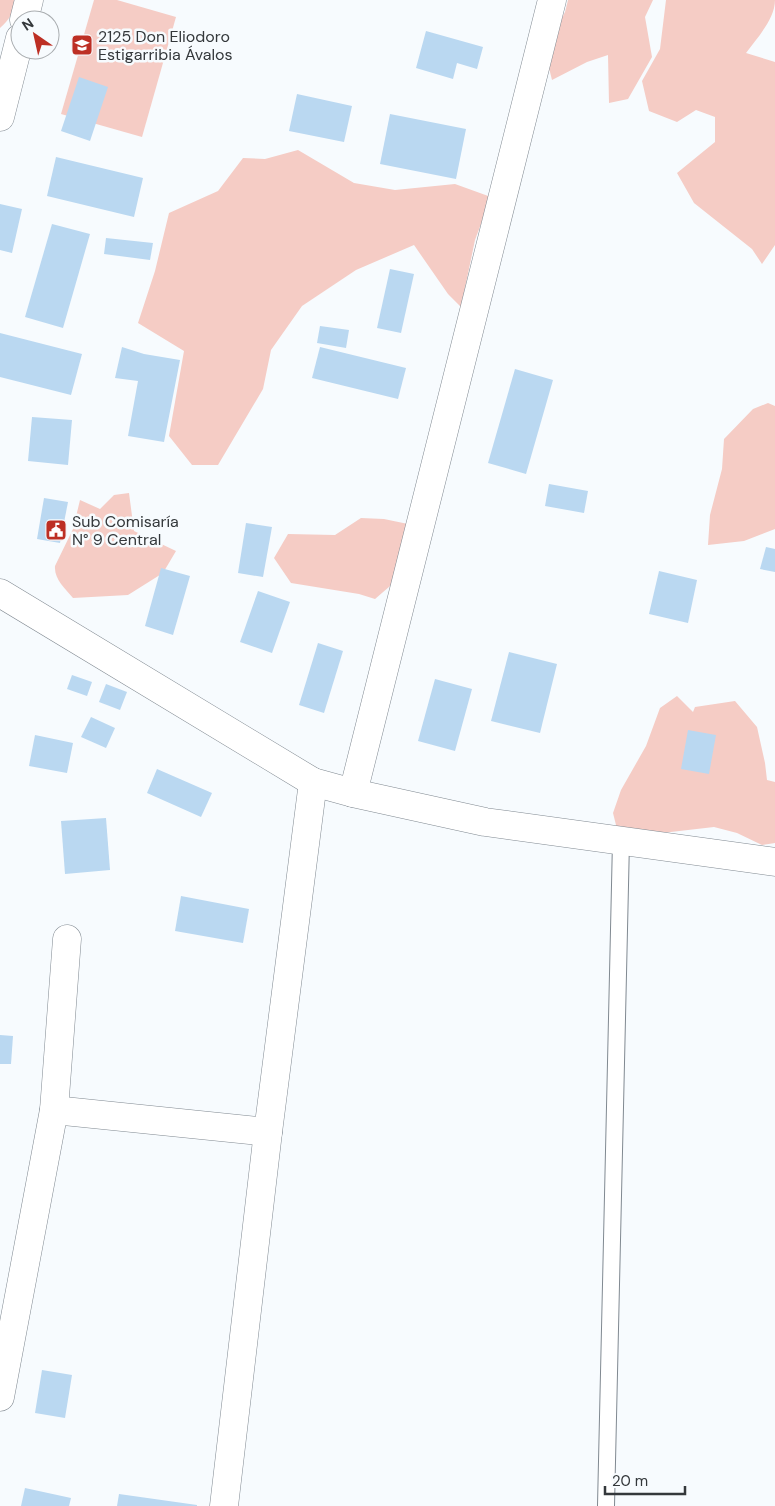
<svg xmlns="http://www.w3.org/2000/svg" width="775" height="1506" font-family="'DM Sans',sans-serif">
  <rect width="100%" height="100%" fill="#f7fbfe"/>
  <g fill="#f5ccc5">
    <path d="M0,0H14C14,13 9,20 0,28Z"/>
    <path d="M94,0H117L176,17L142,137L61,114Z"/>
    <path d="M568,0H653L645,17L652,57L628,99L609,103L608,55L587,62L552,80L545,52L565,12Z"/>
    <path d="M666,0H775C775,19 757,38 746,53L775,62V245L762,264L752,249L694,203L677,173L715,142V117L696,110L677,122L649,111L642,81L660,49Z"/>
    <path d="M298,150L354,183L395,190L455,184L491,197L475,240L461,307L448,294L414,245L356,270L302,306L271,350L263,389L218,465H192L169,436L184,351L138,323L155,271L169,213L218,191L243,158L265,159Z"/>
    <path d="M768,403L775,406V529L744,541L708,545L710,515L722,469L724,439L753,409Z"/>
    <path d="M129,493L134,531L176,551L163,573L128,595L73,598C65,588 54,579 55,566L73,529L80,500L100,509L114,495Z"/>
    <path d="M361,518L384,519L408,524L404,574L375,599L359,594L291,583L274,558L288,534L335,535Z"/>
    <path d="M677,696L693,712L695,707L735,701L757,727L765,763L767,780L775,782V843L762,845L737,833L714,827L662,833H618L613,813L621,790L646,746L660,708Z"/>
  </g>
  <g fill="#bad8f1">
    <path d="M426,31L483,47L477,69L457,63L453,79L416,68Z"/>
    <path d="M79,77L108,87L90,141L61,131Z"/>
    <path d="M297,94L352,106L344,142L289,131Z"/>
    <path d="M390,114L466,129L456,179L380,164Z"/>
    <path d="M56,157L143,178L134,217L47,196Z"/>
    <path d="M0,204L22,209L12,253L0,250Z"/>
    <path d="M52,224L90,234L63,328L25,317Z"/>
    <path d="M106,238L153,243L150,260L104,254Z"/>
    <path d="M390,269L414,274L401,333L377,328Z"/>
    <path d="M320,326L349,330L346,348L317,343Z"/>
    <path d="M0,333L82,354L71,395L0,377Z"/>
    <path d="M122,347L144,354L180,360L164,442L128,436L138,381L115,378Z"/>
    <path d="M320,347L406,368L398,399L312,378Z"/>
    <path d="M515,369L553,380L526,474L488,463Z"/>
    <path d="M32,417L72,420L68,465L28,461Z"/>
    <path d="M549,484L588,491L584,513L545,506Z"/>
    <path d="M44,498L68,502L60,543L37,539Z"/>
    <path d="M246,523L272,527L263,577L238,573Z"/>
    <path d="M766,547L775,549V572L760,569Z"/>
    <path d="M161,568L190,576L173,635L145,626Z"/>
    <path d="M659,571L697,580L688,623L649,614Z"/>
    <path d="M258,591L290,602L272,653L240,642Z"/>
    <path d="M318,643L343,651L324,713L299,705Z"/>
    <path d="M509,652L557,664L540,733L491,721Z"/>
    <path d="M72,675L92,682L87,696L67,689Z"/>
    <path d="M435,679L472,689L455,751L418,741Z"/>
    <path d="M106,684L127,692L120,710L99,702Z"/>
    <path d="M91,717L115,728L106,748L81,737Z"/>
    <path d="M688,730L716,735L709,774L681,769Z"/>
    <path d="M35,735L73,743L67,773L29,766Z"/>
    <path d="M157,769L212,793L201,817L147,793Z"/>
    <path d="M106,818L110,870L65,874L61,821Z"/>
    <path d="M181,896L249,909L243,943L175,931Z"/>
    <path d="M0,1035L13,1036L11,1064H0Z"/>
    <path d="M42,1370L72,1375L65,1418L35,1413Z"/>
    <path d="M25,1488L71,1498L69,1506H21Z"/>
    <path d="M119,1494L197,1505V1506H117Z"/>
  </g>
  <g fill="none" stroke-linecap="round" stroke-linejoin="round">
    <g stroke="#808991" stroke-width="18">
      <path id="service" d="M606,1506L621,841"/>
    </g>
    <g stroke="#808991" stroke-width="29">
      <g id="minor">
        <path d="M24,20L29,0"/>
        <path d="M0,117L20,38"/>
        <path d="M353,793L552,0"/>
        <path d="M54,1110L268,1132"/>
        <path d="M0,1397L54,1110L67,939"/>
        <path d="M224,1506L268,1132L313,782"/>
      </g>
    </g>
    <g stroke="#808991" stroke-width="29">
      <path id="tertiary" d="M0,593L313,782L353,793L485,822L775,862"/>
    </g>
    <use href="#service" stroke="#fff" stroke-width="16"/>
    <use href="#minor" stroke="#fff" stroke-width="28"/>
    <use href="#tertiary" stroke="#fff" stroke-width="28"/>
  </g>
  <defs>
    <g id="school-square" transform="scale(1.125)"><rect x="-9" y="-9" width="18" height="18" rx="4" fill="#bd2f24" stroke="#f7fbfe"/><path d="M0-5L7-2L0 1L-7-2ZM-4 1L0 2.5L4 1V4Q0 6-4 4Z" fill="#fff"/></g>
    <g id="civic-square" transform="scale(1.125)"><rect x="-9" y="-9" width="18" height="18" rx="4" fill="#bd2f24" stroke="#f7fbfe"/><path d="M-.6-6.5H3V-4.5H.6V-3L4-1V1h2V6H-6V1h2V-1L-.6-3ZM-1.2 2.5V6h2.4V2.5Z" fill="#fff"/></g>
  </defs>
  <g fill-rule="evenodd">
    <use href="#school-square" x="82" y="45"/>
    <use href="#civic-square" x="56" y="530"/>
  </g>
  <g text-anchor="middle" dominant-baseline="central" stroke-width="5" stroke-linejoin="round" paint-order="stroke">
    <g font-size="16" fill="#34383b" stroke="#f7fbfe" text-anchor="start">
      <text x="98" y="36">2125 Don Eliodoro<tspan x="98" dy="18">Estigarribia Ávalos</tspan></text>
      <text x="72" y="521">Sub Comisaría<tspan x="72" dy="18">N° 9 Central</tspan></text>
    </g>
  </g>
  <g transform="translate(35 35) rotate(326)"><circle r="24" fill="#f7fbfe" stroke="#a9adb0"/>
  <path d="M0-4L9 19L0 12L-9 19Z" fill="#bd2f24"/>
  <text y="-8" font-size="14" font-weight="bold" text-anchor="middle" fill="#34383b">N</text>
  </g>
  <path d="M605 1486v8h80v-8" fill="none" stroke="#34383b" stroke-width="2.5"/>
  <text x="612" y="1486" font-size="15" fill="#34383b" stroke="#f7fbfe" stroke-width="4" paint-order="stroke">20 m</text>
</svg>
